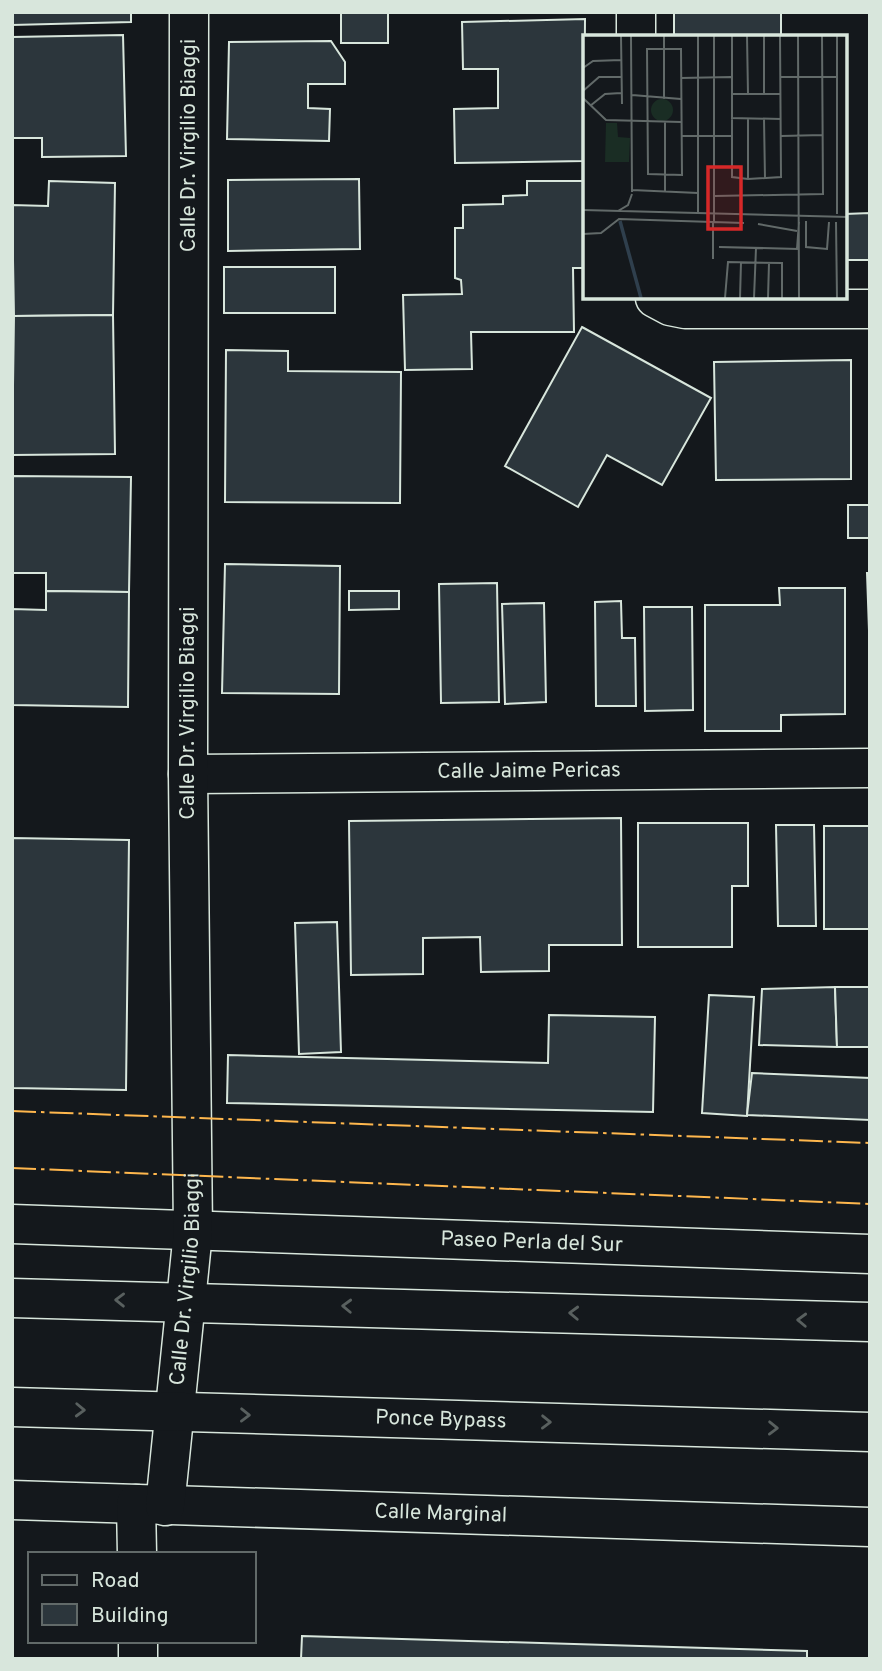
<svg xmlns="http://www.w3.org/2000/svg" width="882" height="1671" font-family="Overpass,sans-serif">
  <rect width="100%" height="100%" fill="#14181c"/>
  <g fill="#2c363c" stroke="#d8e6dc" stroke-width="2">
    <path d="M12,12H131V22L12,25Z"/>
    <rect x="341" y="12" width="47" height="31"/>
    <rect x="674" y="12" width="107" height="25"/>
    <path d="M585,19L584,161L455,163L454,109L498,108V69H463L462,22Z"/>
    <path d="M123,35L126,156L42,157V138H12V37Z"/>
    <path d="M331,41L345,62V84H308V108L330,109L329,141L227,139L229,42Z"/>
    <path d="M359,179L360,249L228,251V180Z"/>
    <path d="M49,181L115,183L113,315L14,316L12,205L48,206Z"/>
    <path d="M527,181H584V268H573L574,332H471L472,369L405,370L403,295L462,294L461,280L455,278V228H463V205L503,204V196L527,195Z"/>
    <path d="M870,213V260H845V214Z"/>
    <rect x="224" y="267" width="111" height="46"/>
    <path d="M113,315L115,454L12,455L14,316Z"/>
    <path d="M582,327L711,398L662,485L607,455L578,507L505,466Z"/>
    <path d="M226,350L288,351V371L401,372L400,503L225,502Z"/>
    <path d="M851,360V479L716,480L714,362Z"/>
    <rect x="869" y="363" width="1" height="116"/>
    <path d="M12,476L131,477L129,592L46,591V573H12Z"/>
    <rect x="848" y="505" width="22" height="33"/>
    <path d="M225,564L340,566L339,694L222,693Z"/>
    <path d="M867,573H870V659Z"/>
    <path d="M497,583L499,702L441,703L439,584Z"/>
    <path d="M779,588H845V714L781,715V731H705V605H780Z"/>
    <path d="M46,591L129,592L128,707L12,705V609L46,610Z"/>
    <path d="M349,591H399V609L349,610Z"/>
    <path d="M621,601L622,638H635L636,706H596L595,602Z"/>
    <path d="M544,603L546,702L505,704L502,604Z"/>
    <path d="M644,607H692L693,710L645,711Z"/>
    <path d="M621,818L622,945H549V971L481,972L480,937L423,938V974L351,975L349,821Z"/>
    <path d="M638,823H748V886H732V947H638Z"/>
    <path d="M776,825H814L816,926H778Z"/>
    <rect x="824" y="826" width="46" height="103"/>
    <path d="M12,838L129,840L126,1090L12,1088Z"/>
    <path d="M337,922L341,1052L299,1054L295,923Z"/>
    <path d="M835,987L837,1047L759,1045L762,989Z"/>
    <path d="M835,987H870V1047H837Z"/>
    <path d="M709,995L754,997L747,1116L702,1113Z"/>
    <path d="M549,1015L655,1017L653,1112L227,1103L228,1055L548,1063Z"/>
    <path d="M752,1073L870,1078V1120L747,1115Z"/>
    <path d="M302,1636L807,1651V1659H301Z"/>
  </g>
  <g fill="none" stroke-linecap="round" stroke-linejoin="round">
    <g stroke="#d8e6dc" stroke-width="41">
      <g id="minor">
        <path d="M636,12V37"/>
        <path d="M655,298L670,306L685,309H870"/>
        <path id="s1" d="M188,774L870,768"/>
        <path id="s2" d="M12,1224L870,1254"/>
        <path id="s3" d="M12,1500L870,1527"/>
        <path d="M136,1504L137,1554"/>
        <path id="s4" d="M165,1506L193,1232L188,774L189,12"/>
        <path d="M138,1641V1659"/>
      </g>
    </g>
    <g stroke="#d8e6dc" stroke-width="41">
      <g id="trunk">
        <path d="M12,1298L870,1322"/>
        <path id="s5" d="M12,1407L870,1432"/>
      </g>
    </g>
    <use href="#minor" stroke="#14181c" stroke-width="38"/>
    <use href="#trunk" stroke="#14181c" stroke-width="38"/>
    <g stroke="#ffb74d" stroke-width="2" stroke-dasharray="24 5 3.5 5" stroke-linecap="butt">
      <path d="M12,1111L870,1143"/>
      <path d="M12,1168L870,1204"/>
    </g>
  </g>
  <defs><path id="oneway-chevron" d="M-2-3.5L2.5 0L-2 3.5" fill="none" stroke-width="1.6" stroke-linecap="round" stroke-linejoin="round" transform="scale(1.75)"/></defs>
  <g stroke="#59605f">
    <use href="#oneway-chevron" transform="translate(120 1300) rotate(-179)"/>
    <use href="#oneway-chevron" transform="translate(347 1306) rotate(-178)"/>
    <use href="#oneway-chevron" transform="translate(574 1313) rotate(-178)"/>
    <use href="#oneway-chevron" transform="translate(802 1320) rotate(-178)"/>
    <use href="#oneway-chevron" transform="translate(80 1410) rotate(2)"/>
    <use href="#oneway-chevron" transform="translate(245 1415) rotate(1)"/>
    <use href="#oneway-chevron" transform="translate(546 1422) rotate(1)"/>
    <use href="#oneway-chevron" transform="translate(773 1428) rotate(1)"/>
  </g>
  <g text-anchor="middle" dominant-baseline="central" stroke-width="5" stroke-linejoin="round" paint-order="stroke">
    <g font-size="21" fill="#d8e6dc" stroke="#14181c">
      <text stroke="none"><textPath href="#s4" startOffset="1362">Calle Dr. Virgilio Biaggi</textPath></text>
      <text transform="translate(188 713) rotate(-90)">Calle Dr. Virgilio Biaggi</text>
      <text stroke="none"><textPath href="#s1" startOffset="341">Calle Jaime Pericas</textPath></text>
      <text stroke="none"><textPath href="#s2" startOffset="520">Paseo Perla del Sur</textPath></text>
      <text stroke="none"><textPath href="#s4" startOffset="228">Calle Dr. Virgilio Biaggi</textPath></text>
      <text stroke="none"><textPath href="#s5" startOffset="429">Ponce Bypass</textPath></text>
      <text stroke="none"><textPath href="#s3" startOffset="429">Calle Marginal</textPath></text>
    </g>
  </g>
  <g transform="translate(583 35)">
    <rect width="264" height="264" fill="#14181c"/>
    <path d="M68 75a11 11 0 1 1 22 0a11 11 0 1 1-22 0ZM23,88H34L35,102L47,103L46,127H22Z" fill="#1a2d24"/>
    <path fill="none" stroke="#2f3f4d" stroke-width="3.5" d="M37,186L58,263"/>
    <path fill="none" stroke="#626a69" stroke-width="2" d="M38,1L39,69M48,1L49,157M81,1V64M115,1V177M149,1V142L165,144L198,142L197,1M164,1L165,59M181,1V59M215,1L216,263M64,14H98L99,140L65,139ZM0,33L10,26L38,25M198,42H255M98,43L148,42M0,56L16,42H38M148,59H198M49,60L98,64M0,63L23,85L98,87M7,71L22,59L38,58M148,83L198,84M165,84V144M181,84L182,144M82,87V156M98,101H148M198,101L240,100M49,155L115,158M132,161L240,159L239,1M0,175L265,182M35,176L45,170L49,159M254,179V1M223,186V212L244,214L246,187M253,187L254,263M130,188V224M131,188V1M175,189L214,196M0,199L18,198L36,184L161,188M136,212L216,214M214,214L216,187M142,263L145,227L199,228V263M157,263L158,227M171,263L173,213M185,263L186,228"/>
    <path fill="#d62828" fill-opacity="0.15" stroke="#d62828" stroke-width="3.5" d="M125,132H158V194H125Z"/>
    <rect width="264" height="264" fill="none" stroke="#d8e6dc" stroke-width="3.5"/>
  </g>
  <rect width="882" height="1671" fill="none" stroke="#d8e6dc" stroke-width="28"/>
  <rect x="28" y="1552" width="228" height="91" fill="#14181c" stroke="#626a69" stroke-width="2"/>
  <rect x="42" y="1575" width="35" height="10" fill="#14181c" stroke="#626a69" stroke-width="2"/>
  <text x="91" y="1587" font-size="21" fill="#d8e6dc">Road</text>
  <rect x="42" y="1604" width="35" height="21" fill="#2c363c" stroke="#626a69" stroke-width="2"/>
  <text x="91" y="1622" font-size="21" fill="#d8e6dc">Building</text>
</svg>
